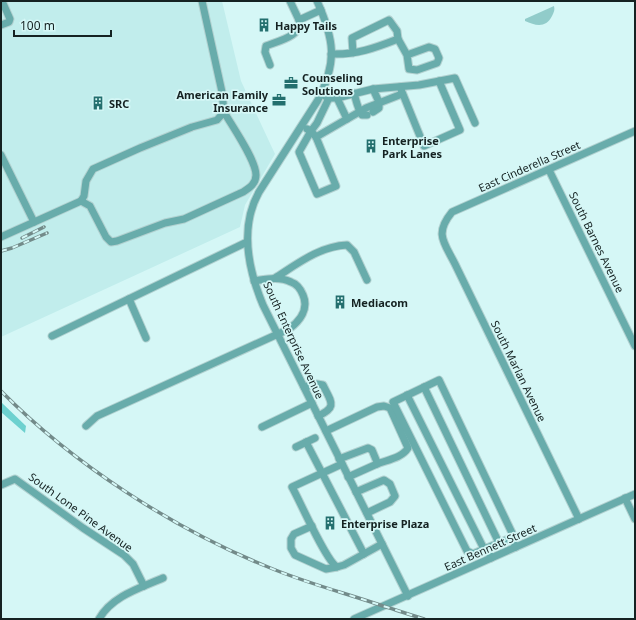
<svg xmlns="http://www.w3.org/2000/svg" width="636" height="620" font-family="'Noto Sans',sans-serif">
  <rect width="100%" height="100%" fill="#d5f7f6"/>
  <path fill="#c1edec" d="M1,1H222L241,81L275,154L245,205L240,227L1,337Z"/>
  <path fill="#91ccca" d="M554,6C555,10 554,12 552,16C546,28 536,26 525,21V19Z"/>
  <path fill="#6dd1cf" d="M1,402L26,426L25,433L1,412Z"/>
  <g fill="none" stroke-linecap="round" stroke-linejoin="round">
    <g stroke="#b2d1d0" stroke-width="9">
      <g id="minor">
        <path d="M290,1L299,20"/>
        <path d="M317,1C334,39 338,61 318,100L259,192C239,228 248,269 263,305L408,596"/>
        <path d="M1,25L9,22L10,19L2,1"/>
        <path d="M398,39L407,55L409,69L417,70L437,63L439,58L435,49L429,47L407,55"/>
        <path d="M331,54C356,55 375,48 398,39L397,31L389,20L352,38L353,53"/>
        <path d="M270,65L265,52L266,46C278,41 303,36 299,20L321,10"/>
        <path d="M400,87L424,146L460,130L439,81"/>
        <path d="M354,93C356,100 358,110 362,115H367"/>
        <path d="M329,98H337L373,89L419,85L455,78L475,123"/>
        <path d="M337,98L347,119"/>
        <path d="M373,112L379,108V102L373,89"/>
        <path d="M307,129L311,131L317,123L329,98L325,96"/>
        <path d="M311,131L316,137L336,186L317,194L299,152Z"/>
        <path d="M316,137L366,108L402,94"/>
        <path d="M1,155L34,222"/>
        <path d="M549,170L635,346"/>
        <path d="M81,201L90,206L106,237L111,242L117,241L165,223L184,219L243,192C249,188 256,184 256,175C256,160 232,126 224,112"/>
        <path d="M1,237L81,201L84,196L86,181L93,169L140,148L192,127L217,120L224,112L222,92L202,1"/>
        <path d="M275,278C297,264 320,246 347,245L354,252L367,280"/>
        <path d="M129,299L146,338"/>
        <path d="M52,336L247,242"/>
        <path d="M304,387L317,384L323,385C331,402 338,407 318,416"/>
        <path d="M424,387L499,543"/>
        <path d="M407,395L484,549"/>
        <path d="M86,426L97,416L289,329C300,321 309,309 303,295C301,290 297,284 291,282C279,276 267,279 254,281"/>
        <path d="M262,427L312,403"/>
        <path d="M326,431L377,407L384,406L390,408L408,448C402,458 387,460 377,464"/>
        <path d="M306,442L364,554"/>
        <path d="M296,447L315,438"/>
        <path d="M339,459L368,448L372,450L377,462V464L348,477"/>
        <path d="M342,464L292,487C300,501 326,561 337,567L344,565L382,544"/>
        <path d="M1,485L15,479L83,528L124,555L133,564L144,586"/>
        <path d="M356,492L384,480L390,484L395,496L390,502L367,513"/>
        <path d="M625,498L635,519"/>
        <path d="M579,519L455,264C444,242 434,234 452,212L635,131"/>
        <path d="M312,526L294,534L291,539V548L295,555L326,569L337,567"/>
        <path d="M487,548L511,538"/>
        <path d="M491,558L487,548L473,554L467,551L393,402L439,380L513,535L511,538L516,547"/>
        <path d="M99,619C112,596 140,588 163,578"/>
        <path d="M354,619L635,494"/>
      </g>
    </g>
    <use href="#minor" stroke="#68acab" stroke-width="7"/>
    <g stroke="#738b8a" stroke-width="3.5">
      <g id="rail">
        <path d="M22,238L44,227"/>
        <path d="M1,251L12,248L47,233"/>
        <path d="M1,391C73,464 174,529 268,567C306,583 345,593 383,606C397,610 410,615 424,619"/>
      </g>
    </g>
    <use href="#rail" stroke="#d5f7f6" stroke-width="2" stroke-dasharray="6" stroke-linecap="butt"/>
  </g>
  <defs>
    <g id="building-bare" transform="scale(1.08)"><path d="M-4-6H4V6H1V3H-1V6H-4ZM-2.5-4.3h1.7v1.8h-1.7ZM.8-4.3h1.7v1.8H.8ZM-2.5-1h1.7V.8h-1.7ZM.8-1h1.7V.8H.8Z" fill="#236f6e" stroke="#d5f7f6" stroke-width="2.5" paint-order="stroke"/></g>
    <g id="office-bare" transform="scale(1.08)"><path d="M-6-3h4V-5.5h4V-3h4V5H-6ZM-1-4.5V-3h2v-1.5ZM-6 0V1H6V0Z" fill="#236f6e" stroke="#d5f7f6" stroke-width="2.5" paint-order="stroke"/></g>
  </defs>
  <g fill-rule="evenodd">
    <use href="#building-bare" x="264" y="25"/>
    <use href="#office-bare" x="291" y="83"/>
    <use href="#office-bare" x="279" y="100"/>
    <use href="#building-bare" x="98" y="103"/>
    <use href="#building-bare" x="371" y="146"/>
    <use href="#building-bare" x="340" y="302"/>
    <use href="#building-bare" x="330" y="523"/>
  </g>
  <g text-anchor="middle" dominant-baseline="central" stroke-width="3.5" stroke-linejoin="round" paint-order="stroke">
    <g font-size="11" font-weight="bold" fill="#152222" stroke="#d5f7f6" text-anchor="start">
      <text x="275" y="25">Happy Tails</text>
      <text x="302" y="77">Counseling<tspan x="302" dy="13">Solutions</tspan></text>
      <text x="268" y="94" text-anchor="end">American Family<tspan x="268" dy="13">Insurance</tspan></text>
      <text x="109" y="103">SRC</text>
      <text x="382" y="140">Enterprise<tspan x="382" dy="13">Park Lanes</tspan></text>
      <text x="351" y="302">Mediacom</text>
      <text x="341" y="523">Enterprise Plaza</text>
    </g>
    <g font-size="11" fill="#152222" stroke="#d5f7f6">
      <text transform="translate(529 166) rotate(-24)">East Cinderella Street</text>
      <text transform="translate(597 242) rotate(64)">South Barnes Avenue</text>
      <text transform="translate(294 340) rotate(65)">South Enterprise Avenue</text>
      <text transform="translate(519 371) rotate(64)">South Marlan Avenue</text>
      <text transform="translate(81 512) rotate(36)">South Lone Pine Avenue</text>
      <text transform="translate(490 547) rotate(-24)">East Bennett Street</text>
    </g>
  </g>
  <rect width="636" height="620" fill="none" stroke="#152222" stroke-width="4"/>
  <path d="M14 30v6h97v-6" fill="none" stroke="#152222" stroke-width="2"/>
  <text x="20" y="30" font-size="12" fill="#152222" stroke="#d5f7f6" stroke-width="3" paint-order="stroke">100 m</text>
</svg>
